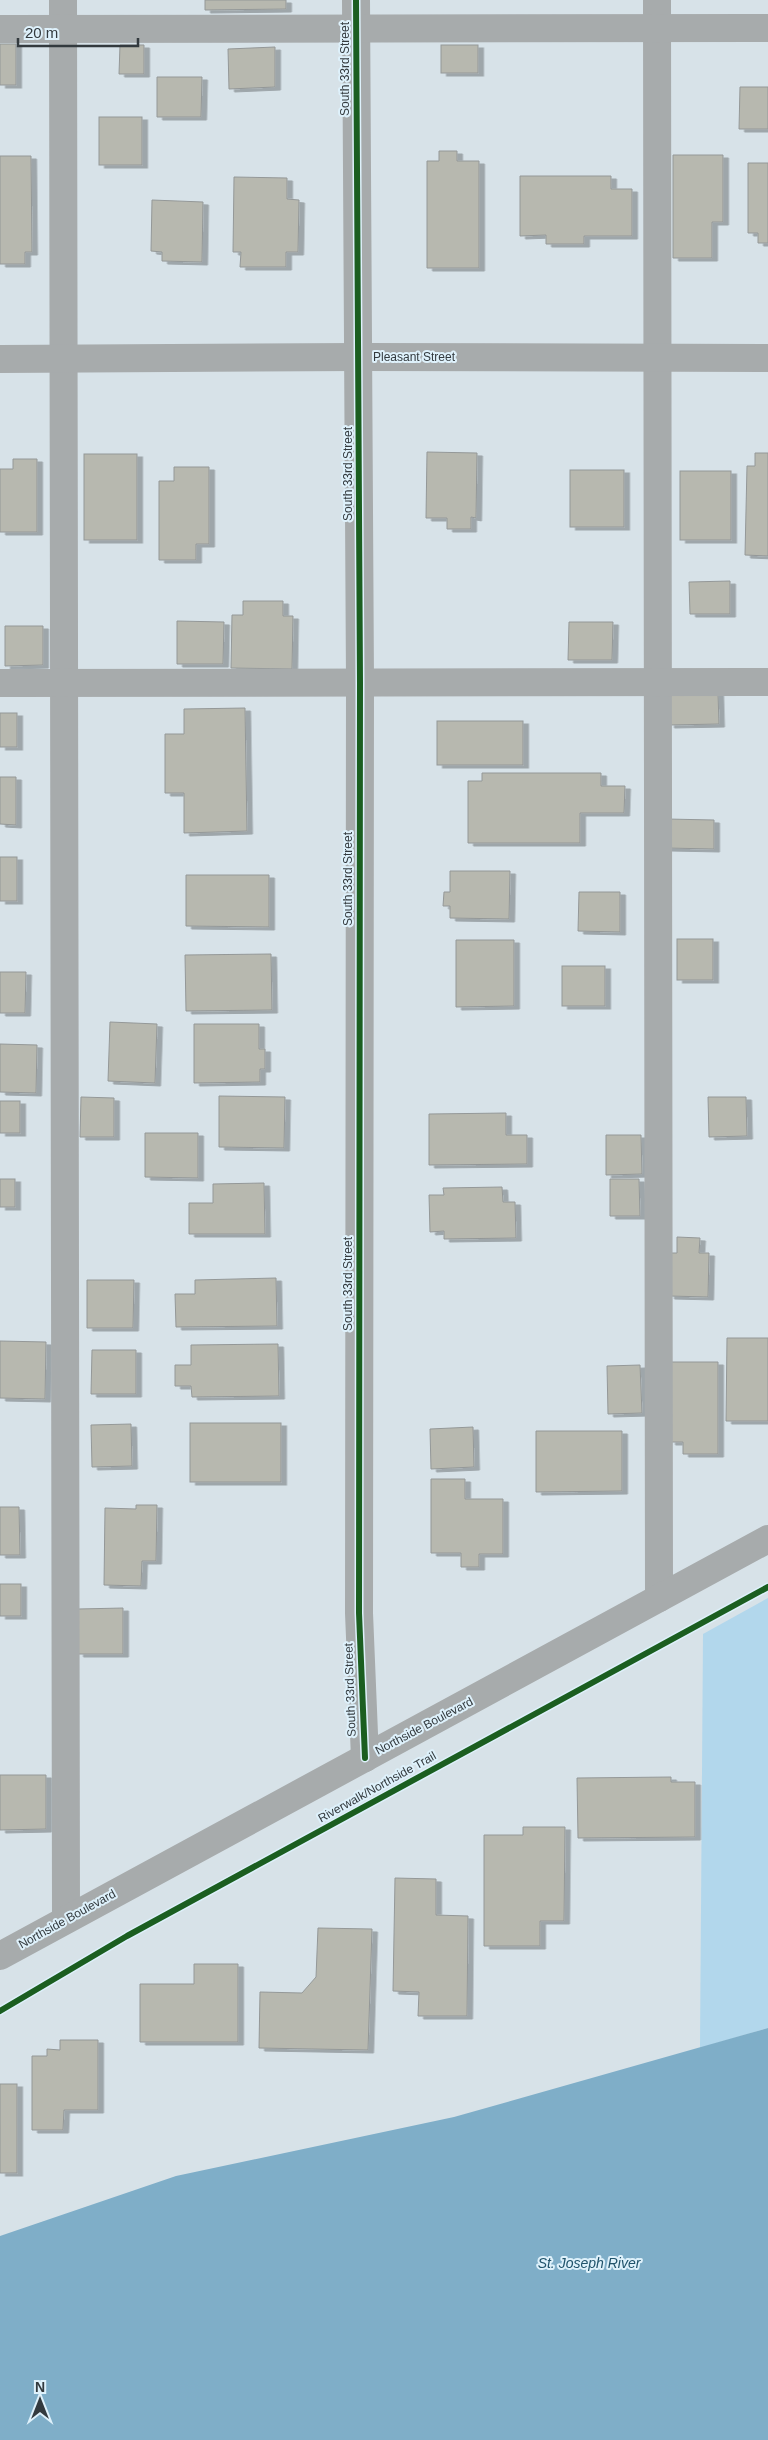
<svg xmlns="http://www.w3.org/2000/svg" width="768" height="2440" font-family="Arial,sans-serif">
  <defs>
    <filter id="shadow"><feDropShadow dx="5.5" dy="3" stdDeviation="0" flood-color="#0004"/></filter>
  </defs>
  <rect width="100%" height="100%" fill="#d7e2e8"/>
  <path fill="#b2d7ec" d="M768,1598V2028L700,2048L703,1634Z"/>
  <path fill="#7faec8" d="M768,2028V2440H0V2236L176,2176L454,2117Z"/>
  <g fill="#b7b8af" stroke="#949898" filter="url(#shadow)">
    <path d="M205,0H286V9L205,10Z"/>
    <rect x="0" y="44" width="16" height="41"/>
    <path d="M120,45H144V74H119Z"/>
    <rect x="441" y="45" width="37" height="28"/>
    <path d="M275,47V87L229,89L228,49Z"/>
    <path d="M157,77H202L201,117H157Z"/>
    <path d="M740,87H768V129H739Z"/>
    <rect x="99" y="117" width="43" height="48"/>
    <path d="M439,151H457V161H479V268H427V161H439Z"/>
    <path d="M673,155H723V222H712V258H673Z"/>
    <path d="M0,156H31L32,252H25V264H0Z"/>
    <path d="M748,163H768V243H758V233H748Z"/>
    <path d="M520,176H611V189H632V236H584V244H546V235L520,236Z"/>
    <path d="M234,177L287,178V199L299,200L298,252H286V267H240L241,252H233Z"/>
    <path d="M152,200L203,202L202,262L162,261V252L151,251Z"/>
    <path d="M427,452L477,453L476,518L471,517V529H447V518H426Z"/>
    <path d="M755,453H768V556L745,555L747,466H755Z"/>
    <rect x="84" y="454" width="53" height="86"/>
    <path d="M13,459H37V532H0V469H13Z"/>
    <path d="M174,467H209V544H196V560H159V481H174Z"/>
    <rect x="570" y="470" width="54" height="57"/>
    <rect x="680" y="471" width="51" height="69"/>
    <path d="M730,581V614H690L689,582Z"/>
    <path d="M243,601H283V616H293L292,669L231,668L232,615H243Z"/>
    <path d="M177,621L224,622L223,664H177Z"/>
    <path d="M569,622H613L612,660H568Z"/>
    <path d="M5,626H43V665L5,666Z"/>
    <path d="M669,693H718L719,724L669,725Z"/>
    <path d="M245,708L247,831L184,833V793H165V734H184V709Z"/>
    <rect x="0" y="713" width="17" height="34"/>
    <rect x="437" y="721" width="86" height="44"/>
    <path d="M482,773H601V786H625L624,813H580V843H468V781H482Z"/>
    <path d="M0,777H16V825L0,824Z"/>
    <path d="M667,819L714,820V849L666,848Z"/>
    <rect x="0" y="857" width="17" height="44"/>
    <path d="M450,871H510L509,919L450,918V906H443L444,892H450Z"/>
    <path d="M186,875H269V927L186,926Z"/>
    <path d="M579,892H620V932L578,931Z"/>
    <rect x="677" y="939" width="36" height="41"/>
    <path d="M456,940H514V1006L456,1007Z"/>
    <path d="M271,954L272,1010L186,1011L185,955Z"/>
    <rect x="562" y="966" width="43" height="40"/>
    <path d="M0,972H26L25,1013H0Z"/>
    <path d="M110,1022L157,1024L155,1083L108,1081Z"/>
    <path d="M194,1024H259V1049H265V1069H260V1082L194,1083Z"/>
    <path d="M0,1044L37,1045L36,1093L0,1092Z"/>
    <path d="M219,1096L285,1097L284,1148L219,1147Z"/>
    <path d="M81,1097L114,1098V1137H80Z"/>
    <path d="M708,1097H746L747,1136L709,1137Z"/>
    <rect x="0" y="1101" width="20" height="32"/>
    <path d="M506,1113V1135H527V1164L429,1165V1114Z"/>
    <path d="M145,1133H198V1178L145,1177Z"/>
    <path d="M606,1135H641L642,1174L606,1175Z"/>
    <rect x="0" y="1179" width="15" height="28"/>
    <path d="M610,1179H639L640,1216H610Z"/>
    <path d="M264,1183L265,1234H189V1203H213V1184Z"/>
    <path d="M502,1187L503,1202H515L516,1238L444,1239V1231L430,1232L429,1195H444L443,1188Z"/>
    <path d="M677,1237L700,1238L699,1253H709L708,1297L669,1296V1253H677Z"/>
    <path d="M276,1278L277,1326L176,1327L175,1294H195V1280Z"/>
    <path d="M87,1280H134L133,1328H87Z"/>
    <path d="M727,1338H768V1421H726Z"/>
    <path d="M0,1341L46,1342L45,1399L0,1398Z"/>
    <path d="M278,1344L279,1396L192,1397L191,1386H175V1365H191V1345Z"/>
    <path d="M92,1350H136V1394H91Z"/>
    <path d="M670,1362H718V1454H683V1442H670Z"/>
    <path d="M640,1365L642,1413L608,1414L607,1366Z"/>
    <rect x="190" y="1423" width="91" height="59"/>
    <path d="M131,1424L132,1466L92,1467L91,1425Z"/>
    <path d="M473,1427L474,1467L431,1469L430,1429Z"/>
    <path d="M536,1431H622V1491L536,1492Z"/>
    <path d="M431,1479H465V1499H503V1554H479V1567H461V1553H431Z"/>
    <path d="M136,1505H157L156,1561H142L141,1586L104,1585L105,1508L136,1509Z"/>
    <path d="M0,1507H19L20,1555H0Z"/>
    <rect x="0" y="1584" width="21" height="32"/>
    <path d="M123,1608V1654H78V1609Z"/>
    <path d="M0,1775H46V1829L0,1830Z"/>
    <path d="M671,1777V1782H695V1837L578,1838L577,1778Z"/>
    <path d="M523,1827H565L564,1921H540V1946H484V1835H523Z"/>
    <path d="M395,1878L436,1879V1915L468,1916L467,2016H418L419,1992L393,1991Z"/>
    <path d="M318,1928L372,1929L368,2050L259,2048L260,1992L302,1993L316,1977Z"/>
    <path d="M194,1964H238V2042H140V1984H194Z"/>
    <path d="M60,2040H98V2110H64L63,2130H32V2056H47V2049L60,2050Z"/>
    <rect x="0" y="2084" width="17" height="89"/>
  </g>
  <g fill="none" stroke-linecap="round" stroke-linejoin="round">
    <g stroke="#a7abac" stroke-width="28">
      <path d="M63,0L66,1919"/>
      <path d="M356,0L360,682L359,1613L365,1758"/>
      <path d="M657,0L659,1598"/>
      <path d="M0,29L768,28"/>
      <path d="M0,359L358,357L768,358"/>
      <path d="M0,683L768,682"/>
      <path d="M0,1956L768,1539"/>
    </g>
    <g stroke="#def1fb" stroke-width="9">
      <g id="cycleway">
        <path d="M356,0L360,682L359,1613L365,1758"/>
        <path d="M0,2011L127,1936L768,1587"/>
      </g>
    </g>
    <use href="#cycleway" stroke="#1b5e20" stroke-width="6"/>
  </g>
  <g text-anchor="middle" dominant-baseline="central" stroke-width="4" stroke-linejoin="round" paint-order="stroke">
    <g font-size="12" fill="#333a3e" stroke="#def1fb">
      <text transform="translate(345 69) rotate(-90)">South 33rd Street</text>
      <text x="414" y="357">Pleasant Street</text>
      <text transform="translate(348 474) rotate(-90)">South 33rd Street</text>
      <text transform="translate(348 879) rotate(-90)">South 33rd Street</text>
      <text transform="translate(348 1284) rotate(-90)">South 33rd Street</text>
      <text transform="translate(350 1690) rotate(-92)">South 33rd Street</text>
      <text transform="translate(424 1726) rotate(-28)">Northside Boulevard</text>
      <text transform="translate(377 1787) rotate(-29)">Riverwalk/Northside Trail</text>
      <text transform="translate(67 1919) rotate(-29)">Northside Boulevard</text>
    </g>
    <g font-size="14" font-style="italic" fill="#20536b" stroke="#def1fb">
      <text x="589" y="2263">St. Joseph River</text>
    </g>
  </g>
  <g transform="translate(40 2400)" stroke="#def1fb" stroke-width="4" paint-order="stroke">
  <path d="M0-4L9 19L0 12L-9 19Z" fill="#333a3e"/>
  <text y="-8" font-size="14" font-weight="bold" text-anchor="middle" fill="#333a3e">N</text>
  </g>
  <path d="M18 38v8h120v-8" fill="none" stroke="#333a3e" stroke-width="2.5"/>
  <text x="25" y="38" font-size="15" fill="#333a3e" stroke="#def1fb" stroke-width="4" paint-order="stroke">20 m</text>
</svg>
